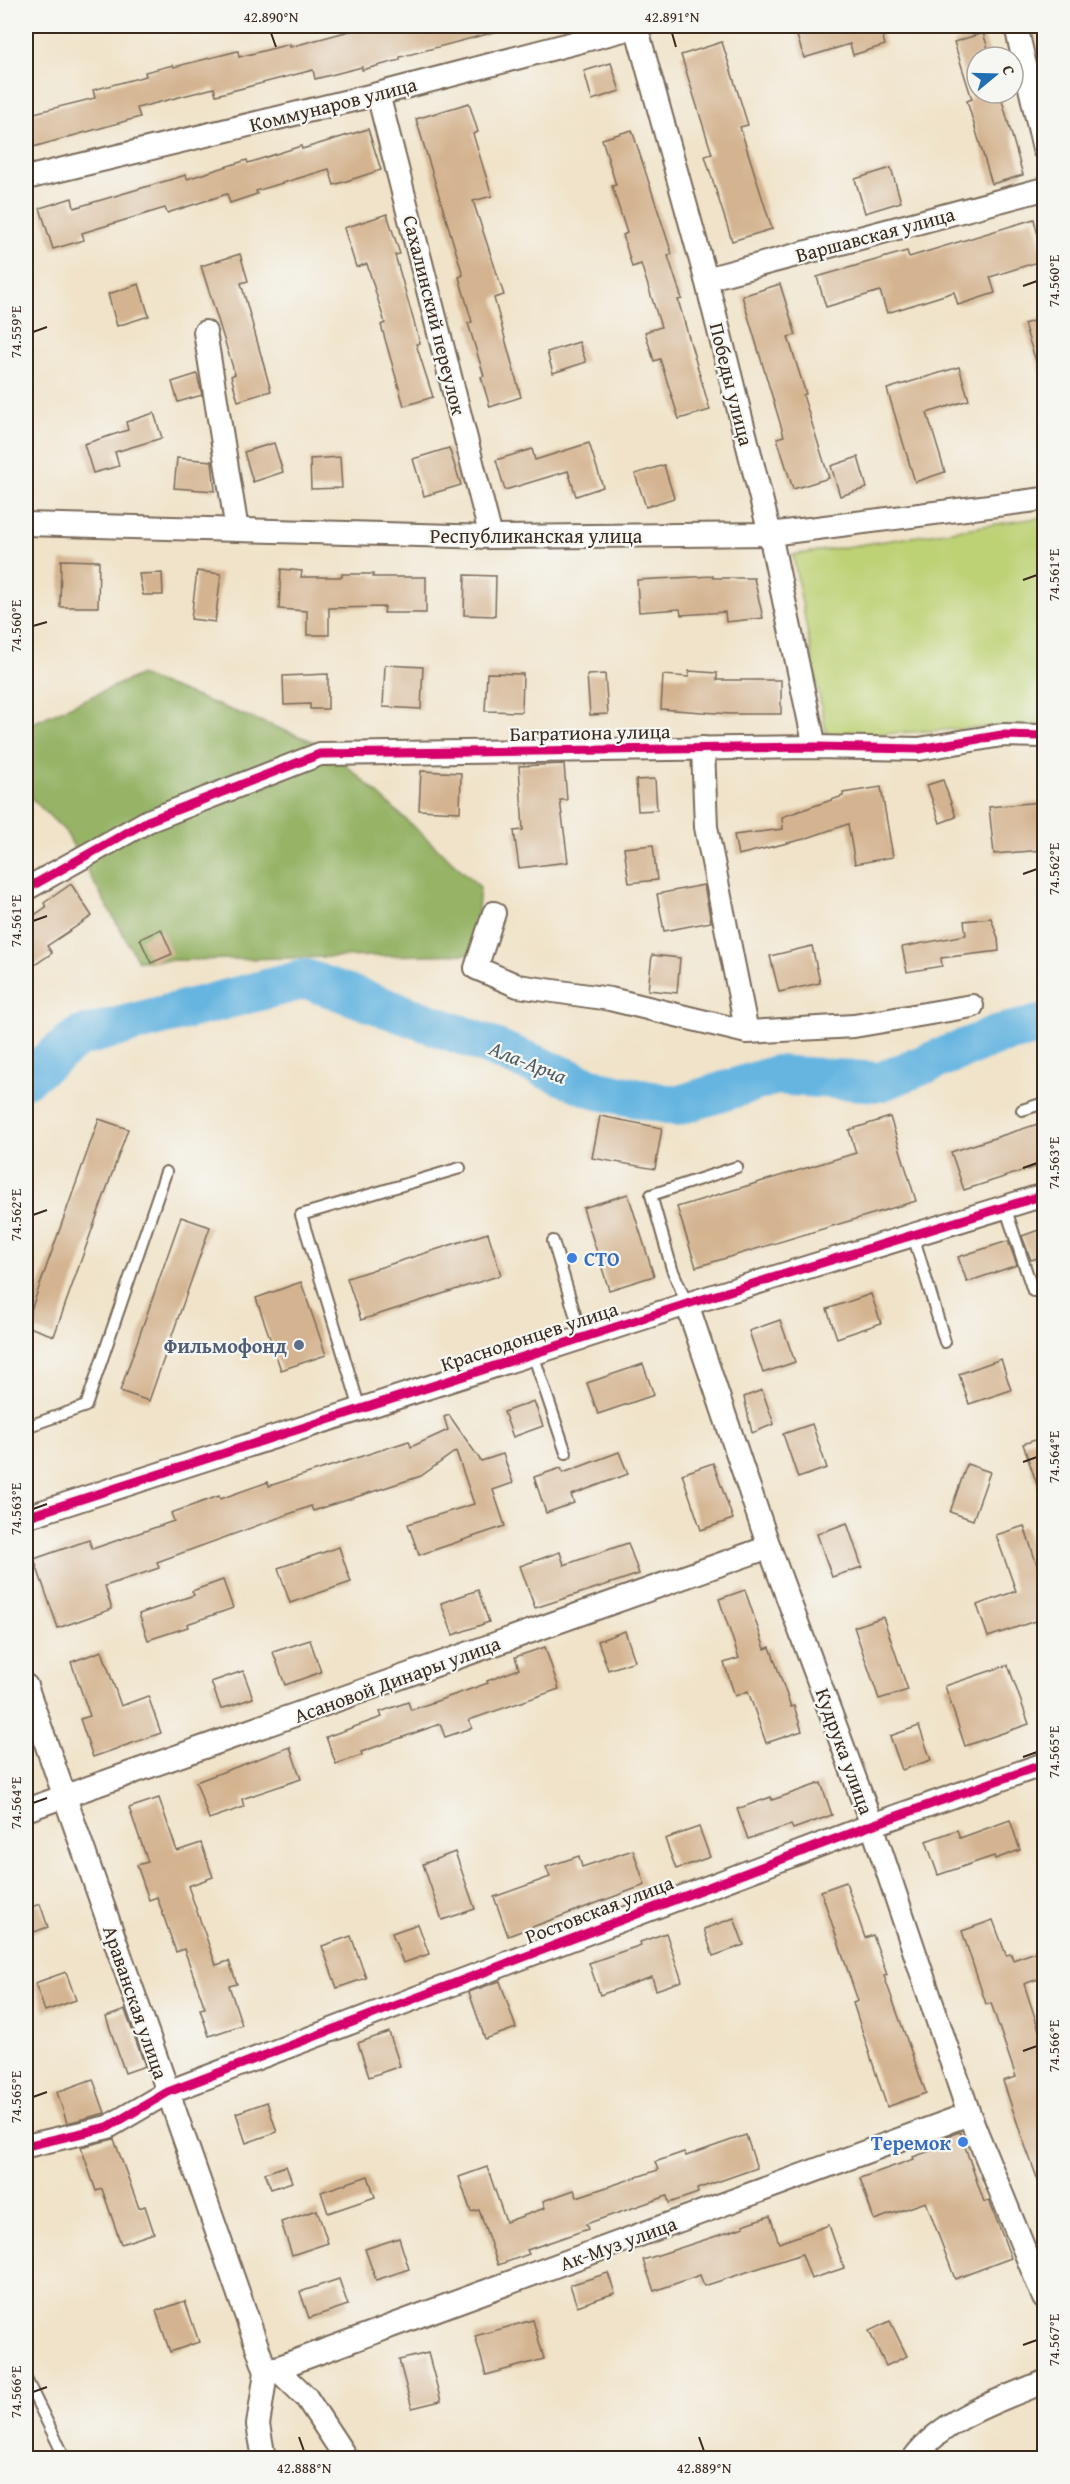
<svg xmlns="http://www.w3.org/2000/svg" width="1070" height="2484" font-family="'Gentium Book Plus',serif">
  <rect width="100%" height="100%" fill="#f6f6f2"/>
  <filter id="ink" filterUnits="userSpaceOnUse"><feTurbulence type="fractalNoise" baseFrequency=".0167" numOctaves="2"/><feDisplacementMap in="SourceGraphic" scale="12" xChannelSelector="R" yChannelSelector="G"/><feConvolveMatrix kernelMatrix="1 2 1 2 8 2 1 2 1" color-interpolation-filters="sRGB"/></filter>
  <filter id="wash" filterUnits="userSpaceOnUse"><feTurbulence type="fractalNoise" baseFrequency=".008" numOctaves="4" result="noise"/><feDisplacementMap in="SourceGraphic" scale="24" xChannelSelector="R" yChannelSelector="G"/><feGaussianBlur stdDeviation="1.35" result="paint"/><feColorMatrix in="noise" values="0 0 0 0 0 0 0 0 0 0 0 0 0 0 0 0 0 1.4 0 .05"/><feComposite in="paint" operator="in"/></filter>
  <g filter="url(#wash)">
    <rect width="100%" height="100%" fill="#f0e3c9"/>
    <path fill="#e6d6b7" d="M1033,26H1044V73Z"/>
    <path fill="#bdd174" stroke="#7c7e49" stroke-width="1.5" d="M1044,517V724L827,737L793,555Z"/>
    <path fill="#96b366" stroke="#686e42" stroke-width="1.5" d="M139,675L325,746L480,887L474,954L138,961L65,831L26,793V726Z"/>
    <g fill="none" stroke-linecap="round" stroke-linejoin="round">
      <path stroke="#66b5e0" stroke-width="40" d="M26,1078L79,1037L306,979L467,1037L598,1090L676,1106L776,1075L880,1082L1001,1034L1044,1024"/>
    </g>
    <g id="blocks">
      <g fill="#d4b490">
        <path d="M368,26H494L495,32L400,57V60L362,70V67L315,79L313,70L216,95L214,88L137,108L140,117L26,149V115L95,98L93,90L146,76L145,72L173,65L174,67L238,51L239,57L290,44V47Z"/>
        <path d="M794,26H894L895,30L882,34L885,45L853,55L850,44L804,58Z"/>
        <path d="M983,33L991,57H977V93H1000L1023,175L992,184L967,101L972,99L954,42Z"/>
        <path d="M722,42L748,125L740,127L772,229L732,241L705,156L712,154L681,55Z"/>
        <path d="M611,63L620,91L592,100L584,71Z"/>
        <path d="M469,103L478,132L473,134L492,196L473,201L504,295L494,298L521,397L490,407L481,377L484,376L468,323L472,322L459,277L463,275L416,119Z"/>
        <path d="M368,129L381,170L334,185L329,169L256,191L257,194L230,203L227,194L167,213L165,208L82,233L84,240L53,249L40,208L72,198L74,208L186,175L187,179L247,160L248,163L301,146L302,149Z"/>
        <path d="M632,130L672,254L668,256L682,299L678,300L710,410L679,419L660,359L654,361L645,332L661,327L641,264L632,267L623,235L627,233L612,186L616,185L602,139Z"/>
        <path d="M891,168L901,202L865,213L855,179Z"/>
        <path d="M387,214L400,254L395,255L420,343L416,344L433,397L404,406L381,325L385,323L367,264L356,267L344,228Z"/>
        <path d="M1034,219L1044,260L990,277L995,293L958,305L954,292L887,313L880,291L826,307L817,277L907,251L909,257Z"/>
        <path d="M240,254L248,281L241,283L271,391L238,401L231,376L235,374L201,266Z"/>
        <path d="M139,284L149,316L117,326L108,294Z"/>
        <path d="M780,284L796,335L788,337L806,394L803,395L829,478L793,489L777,438L784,436L742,296Z"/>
        <path d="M1044,317V376L1041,377L1024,324Z"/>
        <path d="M579,342L586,362L553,373L547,352Z"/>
        <path d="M959,367L969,400L927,413L945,472L915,482L887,389Z"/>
        <path d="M197,374L202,395L178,402L172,382Z"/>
        <path d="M154,413L162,438L115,452L119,466L93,473L84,444L128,430L126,422Z"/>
        <path d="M274,443L283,472L253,482L244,452Z"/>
        <path d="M589,443L603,487L576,496L568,471L505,490L496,460L532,449L535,460Z"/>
        <path d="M449,448L461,485L424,496L413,459Z"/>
        <path d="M340,457L342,488L311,489L310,459Z"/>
        <path d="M858,457L867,488L840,496L831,466Z"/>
        <path d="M177,458L212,461L215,491L174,488Z"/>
        <path d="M664,465L674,498L646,507L635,474Z"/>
        <path d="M61,560L99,561L98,607H60Z"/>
        <path d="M281,569L302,571L301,577H342V574H373V577H426V613H384L385,607L329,608V635H307V611L279,609Z"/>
        <path d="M197,571L221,574L215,622L191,619Z"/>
        <path d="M162,573L163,595H143L139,574Z"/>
        <path d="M465,575L496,576L495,616L464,615Z"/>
        <path d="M713,576V578H754L763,618L726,622L725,612L681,615L680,609L639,612L637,580Z"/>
        <path d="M385,665L423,667L421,709L383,707Z"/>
        <path d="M689,671L717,673V680H781V714H730L661,709L663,675L689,677Z"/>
        <path d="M487,673L523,674L522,712L485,711Z"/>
        <path d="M328,674V709H310V704L284,705L283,676Z"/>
        <path d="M605,674L608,714L590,715L587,675Z"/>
        <path d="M564,764L567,800H560L568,862L519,868L514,831L523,830L519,766Z"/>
        <path d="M421,771L461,773L460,812L419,810Z"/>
        <path d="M655,779L657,810L638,811L636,780Z"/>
        <path d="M943,780L956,817L940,823L927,785Z"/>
        <path d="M881,787L893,857L855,864L848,824L804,839L738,855L734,835L783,829L782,817L843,796V793Z"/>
        <path d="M1040,802L1044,850L994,854L989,807Z"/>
        <path d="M653,845L657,880L629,883L624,848Z"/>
        <path d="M71,884L92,916L47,946L52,953L26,971V921L46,907L44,903Z"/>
        <path d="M704,885L711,922L664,931L657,894Z"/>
        <path d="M991,918L998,938L999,951L941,958L942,966L907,972L902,947L966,935L964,921Z"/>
        <path d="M161,929L172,954L151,963L140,939Z"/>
        <path d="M812,946L820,983L779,992L770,956Z"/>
        <path d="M652,955L680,958L677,993L648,990Z"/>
        <path d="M600,1116L662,1128L655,1169L592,1158Z"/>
        <path d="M890,1117L916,1201L696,1267L677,1207L856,1153L849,1130Z"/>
        <path d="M99,1119L128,1129L54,1336L26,1326V1324Z"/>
        <path d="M1044,1122V1164L964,1190L951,1152Z"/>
        <path d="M628,1194L654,1276L609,1290L583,1208Z"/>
        <path d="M181,1217L210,1227L149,1401L120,1391Z"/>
        <path d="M1044,1228V1256L1031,1260L1022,1236Z"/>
        <path d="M488,1233L501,1275L361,1320L347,1278Z"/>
        <path d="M1008,1241L1017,1265L967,1282L958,1257Z"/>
        <path d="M301,1282L326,1355L281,1370L256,1298Z"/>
        <path d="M871,1294L881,1323L837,1338L827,1309Z"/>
        <path d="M780,1320L795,1362L763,1373L749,1331Z"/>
        <path d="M1001,1359L1011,1390L969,1404L959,1374Z"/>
        <path d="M643,1364L654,1395L598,1414L587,1383Z"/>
        <path d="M762,1390L774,1424L752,1433L744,1397Z"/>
        <path d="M534,1401L543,1426L513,1437L504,1412Z"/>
        <path d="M449,1415L481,1461L503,1454L513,1483L493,1490L505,1526L419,1555L408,1524L474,1504L456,1451L421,1476L313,1511L311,1506L157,1562L159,1568L105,1586L112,1609L58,1628L34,1559L89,1540L92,1549L174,1521L171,1513L219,1496L220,1499L268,1482L269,1486L409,1441L411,1447L448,1430L444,1417Z"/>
        <path d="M812,1424L827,1468L798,1478L783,1434Z"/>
        <path d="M1044,1437V1499H1042L1023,1444Z"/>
        <path d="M619,1452L628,1474L571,1495L574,1503L546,1513L534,1477L561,1468L563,1473Z"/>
        <path d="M713,1463L733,1519L701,1530L682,1474Z"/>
        <path d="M967,1464L990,1472L973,1520L950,1512Z"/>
        <path d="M847,1523L862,1567L832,1577L817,1534Z"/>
        <path d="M1024,1526L1044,1586V1618L988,1637L977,1605L1016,1591L996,1535Z"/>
        <path d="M628,1543L639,1574L535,1608L520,1566L560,1552L564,1565Z"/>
        <path d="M339,1547L351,1582L290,1603L278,1568Z"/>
        <path d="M223,1580L233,1608L187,1624L188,1627L148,1640L139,1614L194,1595L192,1591Z"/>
        <path d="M478,1590L489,1622L453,1635L441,1603Z"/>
        <path d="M745,1590L765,1649L770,1647L791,1707L794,1706L802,1731L766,1743L748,1691L735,1696L724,1663L739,1658L719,1599Z"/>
        <path d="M883,1617L908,1690L879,1699L854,1627Z"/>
        <path d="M625,1631L635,1661L608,1670L598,1641Z"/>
        <path d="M310,1640L321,1672L285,1685L273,1652Z"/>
        <path d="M545,1647L559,1689L469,1720L472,1728L445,1737L440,1724L361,1752L362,1755L336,1764L326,1737L382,1717L380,1712L408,1702L411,1710L488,1683L487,1681L519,1669L515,1657Z"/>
        <path d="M102,1651L121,1706L148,1696L161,1733L93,1757L80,1719L90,1716L71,1662Z"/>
        <path d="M1008,1665L1029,1724L965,1746L945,1686Z"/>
        <path d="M243,1671L253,1698L221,1709L211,1682Z"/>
        <path d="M919,1726L931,1760L902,1770L890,1736Z"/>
        <path d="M290,1747L301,1779L242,1799L244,1807L209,1819L196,1782Z"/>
        <path d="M821,1783L832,1815L793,1829L791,1825L748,1839L737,1809L771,1797L772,1800Z"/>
        <path d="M159,1798L177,1851L201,1843L213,1877L188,1886L216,1965L229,1961L237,1984L229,1986L242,2025L209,2036L200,2009L205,2008L184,1949L176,1952L157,1897L149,1900L137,1865L148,1862L129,1808Z"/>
        <path d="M1010,1820L1020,1850L995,1859L994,1856L938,1875L926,1841L957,1830L960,1838Z"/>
        <path d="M699,1827L710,1857L676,1869L665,1839Z"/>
        <path d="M633,1850L645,1885L508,1936L494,1897L550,1877L546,1867L579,1856L582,1867Z"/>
        <path d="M455,1852L475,1909L442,1920L423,1864Z"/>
        <path d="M846,1882L865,1938L873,1935L887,1975L884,1976L926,2093L887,2107L853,2003L858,2001L821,1891Z"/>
        <path d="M40,1904L48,1927L26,1935V1909Z"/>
        <path d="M734,1918L744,1945L713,1956L704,1929Z"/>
        <path d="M993,1920L1006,1955L1011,1954L1013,1960L1044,1949V1977L1024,1984L1044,2045V2193L1043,2194L1022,2137L1003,2081L1016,2077L991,2003L986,2004L962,1931Z"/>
        <path d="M418,1924L429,1954L403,1963L392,1933Z"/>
        <path d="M666,1933L682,1981L656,1990L652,1977L600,1995L589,1963L641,1945L640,1942Z"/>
        <path d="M351,1936L366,1978L337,1988L322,1946Z"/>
        <path d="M66,1972L76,2000L45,2011L35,1983Z"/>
        <path d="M500,1981L516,2028L485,2039L469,1992Z"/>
        <path d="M125,2010L145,2066L125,2073L106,2017Z"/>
        <path d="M389,2032L400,2066L369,2077L358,2043Z"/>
        <path d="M93,2079L105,2113L67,2123L57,2092Z"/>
        <path d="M267,2102L277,2132L246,2143L236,2113Z"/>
        <path d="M960,2132L984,2202L989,2200L1011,2258L955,2279L926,2202L874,2220L860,2178L914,2159L913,2157L942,2147L939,2139Z"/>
        <path d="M746,2135L757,2168L697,2189L698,2193L669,2203L667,2196L586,2224L588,2229L527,2250L529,2254L498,2265L479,2210L471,2212L459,2177L487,2167L506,2222L545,2208L543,2201L574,2190L577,2197L658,2170L655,2162L684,2152L686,2156Z"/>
        <path d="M114,2139L139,2208L145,2206L154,2233L121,2244L102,2189L96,2191L81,2147Z"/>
        <path d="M286,2166L292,2182L271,2189L265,2173Z"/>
        <path d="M368,2176L375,2197L328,2213L321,2192Z"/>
        <path d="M317,2210L328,2243L292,2255L281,2222Z"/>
        <path d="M770,2216L779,2243L829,2225L844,2268L811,2279L802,2254L704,2286L700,2275L654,2291L643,2260L744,2227L743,2225Z"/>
        <path d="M399,2238L409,2269L376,2280L365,2249Z"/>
        <path d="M608,2273L615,2293L577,2306L570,2285Z"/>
        <path d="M339,2279L348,2305L309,2318L300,2292Z"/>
        <path d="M185,2301L199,2342L170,2352L156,2311Z"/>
        <path d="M533,2320L544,2359L486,2375L475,2336Z"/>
        <path d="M890,2321L907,2356L886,2366L869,2331Z"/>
        <path d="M428,2353L441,2401L412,2408L399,2360Z"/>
      </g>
    </g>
  </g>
  <g filter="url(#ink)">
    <use href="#blocks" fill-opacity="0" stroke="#7a6b5a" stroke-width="1.5"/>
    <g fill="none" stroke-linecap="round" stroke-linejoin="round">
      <g stroke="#7a6b5a" stroke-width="14">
        <g id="service">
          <path d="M1022,1110L1044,1103"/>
          <path d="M1005,1207L1033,1291"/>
          <path d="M913,1235L945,1342"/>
          <path d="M553,1241L582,1338"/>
          <path d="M687,1304L672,1269L651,1195L737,1167"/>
          <path d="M533,1354L566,1453"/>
          <path d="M360,1409L301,1215L460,1168"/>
          <path d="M26,1427L86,1406L166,1172"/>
          <path d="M26,2379L65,2458"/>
        </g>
      </g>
      <g stroke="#7a6b5a" stroke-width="26">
        <g id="minor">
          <path d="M636,26L706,279L770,534L815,747"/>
          <path d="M1016,26L1044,149"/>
          <path d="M378,94L491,537"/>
          <path d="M26,178L378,94L639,26"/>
          <path d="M706,279L1044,189"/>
          <path d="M205,332L237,530"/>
          <path d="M26,524L491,537L770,534L1044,499"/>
          <path d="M703,748L706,827L747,1032"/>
          <path d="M26,889L148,821L320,754L815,747L919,749L1002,735L1044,736"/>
          <path d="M494,913L476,968L518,986L610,999L747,1032L854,1026L972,1006"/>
          <path d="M687,1304L769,1547L872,1825L969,2114L1044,2298"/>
          <path d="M26,1517L687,1304L1044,1195"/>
          <path d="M26,1686L266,2372L258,2425L264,2458"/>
          <path d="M26,1810L769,1547"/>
          <path d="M26,2146L108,2127L168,2092L872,1825L1044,1764"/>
          <path d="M276,2368L306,2397L346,2458"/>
          <path d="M266,2372L969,2114"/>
          <path d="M914,2458C944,2418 999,2400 1044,2382"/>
        </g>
      </g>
      <use href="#service" stroke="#fff" stroke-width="10"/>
      <use href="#minor" stroke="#fff" stroke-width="22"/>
      <g stroke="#f6f6f2" stroke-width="13">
        <g id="cycleway">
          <path d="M26,889L148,821L320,754L815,747L919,749L1002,735L1044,736"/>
          <path d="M26,1517L687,1304L1044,1195"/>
          <path d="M26,2146L108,2127L168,2092L872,1825L1044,1764"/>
        </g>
      </g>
      <use href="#cycleway" stroke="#d6006c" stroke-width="9"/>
    </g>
  </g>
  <path fill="none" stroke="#3b2a1e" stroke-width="2" d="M271,33L276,47M672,33L676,47M1023,286L1037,281M33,332L47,327M1023,580L1037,575M33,626L47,622M1023,874L1037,869M33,921L47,916M1023,1168L1037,1163M33,1215L47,1210M1023,1462L1037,1457M33,1509L47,1504M1023,1757L1037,1752M33,1803L47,1798M1023,2051L1037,2046M33,2097L47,2092M1023,2345L1037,2340M33,2392L47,2387M299,2437L304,2451M699,2437L704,2451"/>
  <g fill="#3f7fe0" stroke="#f6f6f2" stroke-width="2">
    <circle cx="572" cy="1258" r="6"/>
    <circle cx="963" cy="2142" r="6"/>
  </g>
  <circle fill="#5c6f8a" stroke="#f6f6f2" stroke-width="2" cx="299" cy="1345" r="6"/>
  <g text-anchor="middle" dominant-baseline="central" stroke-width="4.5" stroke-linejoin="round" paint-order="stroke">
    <g font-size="20" fill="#3b2a1e" stroke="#f6f6f2">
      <text transform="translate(333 104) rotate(-14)">Коммунаров улица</text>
      <text transform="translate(875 234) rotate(-15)">Варшавская улица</text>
      <text transform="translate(435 315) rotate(76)">Сахалинский переулок</text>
      <text transform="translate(732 384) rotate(76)">Победы улица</text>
      <text x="536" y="535">Республиканская улица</text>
      <text transform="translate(590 732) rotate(-1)">Багратиона улица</text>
      <text transform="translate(529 1336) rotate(-18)">Краснодонцев улица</text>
      <text transform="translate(397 1679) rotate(-20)">Асановой Динары улица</text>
      <text transform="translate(845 1751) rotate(70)">Кудрука улица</text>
      <text transform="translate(599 1909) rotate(-21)">Ростовская улица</text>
      <text transform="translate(136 2002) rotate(71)">Араванская улица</text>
      <text transform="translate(618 2243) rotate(-20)">Ак-Муз улица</text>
    </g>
    <g font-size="20" font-weight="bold" fill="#366cbe" stroke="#f6f6f2" text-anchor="start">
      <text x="584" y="1258">СТО</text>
      <text x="951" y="2142" text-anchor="end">Теремок</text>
    </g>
    <g font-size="20" font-weight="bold" fill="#4e5e75" stroke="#f6f6f2" text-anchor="end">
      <text x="287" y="1345">Фильмофонд</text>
    </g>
    <g font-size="21" font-style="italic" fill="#4a5b62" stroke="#f6f6f2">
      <text transform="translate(528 1062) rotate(22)">Ала-Арча</text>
    </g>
  </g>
  <rect width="1070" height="2484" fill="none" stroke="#f6f6f2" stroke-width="66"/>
  <g transform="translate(995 75) rotate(71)"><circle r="28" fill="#f6f6f2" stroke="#aba49d" stroke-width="1.5"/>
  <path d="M0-4.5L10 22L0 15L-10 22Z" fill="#1f6fb2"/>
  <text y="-9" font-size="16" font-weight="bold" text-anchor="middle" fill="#3b2a1e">С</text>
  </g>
  <rect x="33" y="33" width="1004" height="2418" fill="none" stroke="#3b2a1e" stroke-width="2"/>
  <g font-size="15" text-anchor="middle" fill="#3b2a1e">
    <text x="271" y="22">42.890°N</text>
    <text x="672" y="22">42.891°N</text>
    <text transform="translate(1054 281) rotate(-90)" y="5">74.560°E</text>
    <text transform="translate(16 332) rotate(-90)" y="5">74.559°E</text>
    <text transform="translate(1054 575) rotate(-90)" y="5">74.561°E</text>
    <text transform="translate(16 626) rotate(-90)" y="5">74.560°E</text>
    <text transform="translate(1054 869) rotate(-90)" y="5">74.562°E</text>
    <text transform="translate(16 921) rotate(-90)" y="5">74.561°E</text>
    <text transform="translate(1054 1163) rotate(-90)" y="5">74.563°E</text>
    <text transform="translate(16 1215) rotate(-90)" y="5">74.562°E</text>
    <text transform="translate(1054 1457) rotate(-90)" y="5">74.564°E</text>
    <text transform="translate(16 1509) rotate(-90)" y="5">74.563°E</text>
    <text transform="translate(1054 1752) rotate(-90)" y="5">74.565°E</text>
    <text transform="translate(16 1803) rotate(-90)" y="5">74.564°E</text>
    <text transform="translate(1054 2046) rotate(-90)" y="5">74.566°E</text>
    <text transform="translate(16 2097) rotate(-90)" y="5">74.565°E</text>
    <text transform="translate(1054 2340) rotate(-90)" y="5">74.567°E</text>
    <text transform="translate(16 2392) rotate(-90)" y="5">74.566°E</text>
    <text x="304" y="2473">42.888°N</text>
    <text x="704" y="2473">42.889°N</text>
  </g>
</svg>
